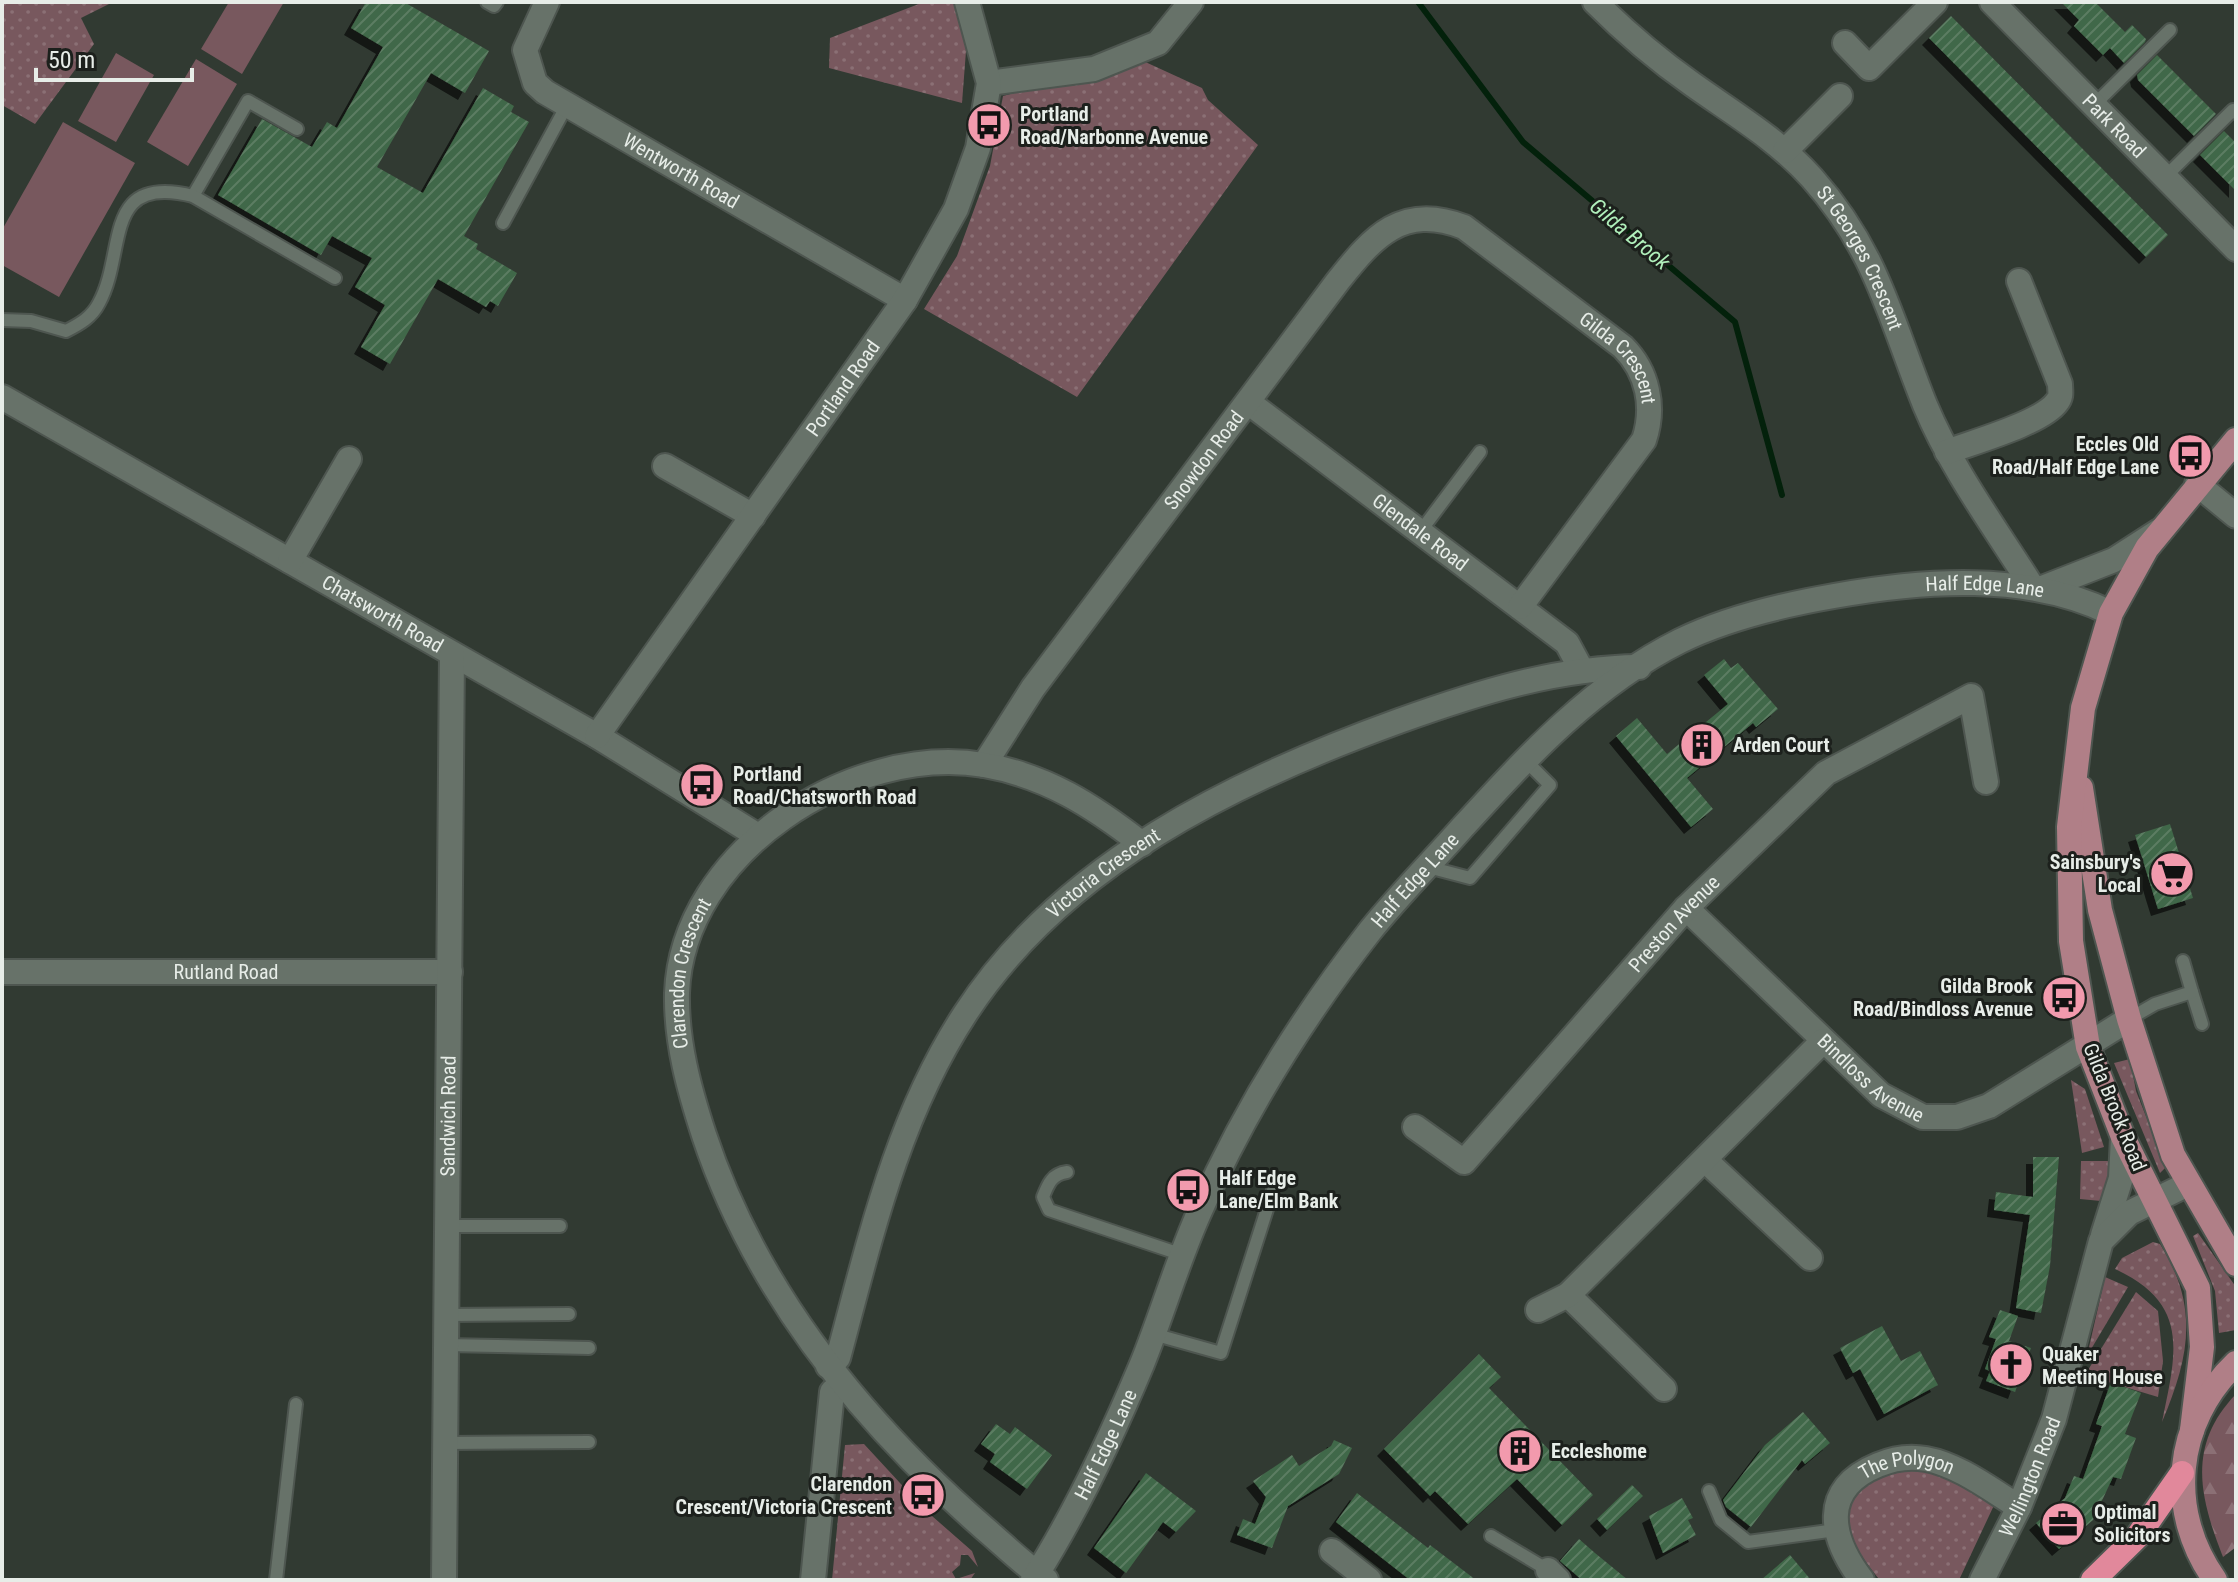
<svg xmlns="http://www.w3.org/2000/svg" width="2238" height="1582" font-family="'Roboto Condensed',sans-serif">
  <defs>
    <pattern id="grass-dots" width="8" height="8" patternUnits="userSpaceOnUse" patternTransform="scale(2)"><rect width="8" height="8" fill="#78585e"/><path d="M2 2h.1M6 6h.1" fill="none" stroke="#8b7075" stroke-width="1.8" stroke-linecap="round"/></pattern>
    <pattern id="forest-firs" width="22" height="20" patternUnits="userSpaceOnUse" patternTransform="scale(2)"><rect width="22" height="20" fill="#78585e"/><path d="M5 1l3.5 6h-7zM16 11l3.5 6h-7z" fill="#8b7075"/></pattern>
    <pattern id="building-hatch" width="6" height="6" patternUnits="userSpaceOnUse" patternTransform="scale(2)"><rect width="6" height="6" fill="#406748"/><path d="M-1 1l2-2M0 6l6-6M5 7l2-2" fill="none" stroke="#5c7d62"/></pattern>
    <filter id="shadow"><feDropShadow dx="-7" dy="7" stdDeviation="0" flood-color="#0009"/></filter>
  </defs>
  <rect width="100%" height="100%" fill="#313a32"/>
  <g fill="url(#grass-dots)">
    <path d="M2,2H113L81,18L94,44L35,124L2,105Z"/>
    <path d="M924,2H960L967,38L962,103L829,68L830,38Z"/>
    <path d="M1141,60L1202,88L1208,100L1258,145L1077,397L924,309L957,256L990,166L1003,96Z"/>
    <path d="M2130,1059L2136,1091L2166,1167L2160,1173L2114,1063Z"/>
    <path d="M2071,1080L2085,1089L2104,1147L2082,1153Z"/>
    <path d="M2081,1161H2109L2113,1175L2101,1201L2080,1199Z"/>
    <path d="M2198,1233L2236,1287V1330L2219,1333L2215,1291L2193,1236Z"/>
    <path d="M2153,1242L2160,1244C2200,1307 2189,1358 2162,1422C2176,1353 2191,1304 2115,1269L2122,1258Z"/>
    <path d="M2105,1277L2128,1287L2087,1356Z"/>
    <path d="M2136,1292L2158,1311L2163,1361L2158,1397L2085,1375Z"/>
    <path d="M864,1444L924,1509L972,1551L978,1567L968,1555H961L960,1565L952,1572L956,1579L975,1573L970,1580H832L845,1445Z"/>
    <path d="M1920,1463L1996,1501L1959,1580H1880C1855,1550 1825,1508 1872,1479C1885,1471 1905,1468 1920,1463Z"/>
  </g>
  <path fill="url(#forest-firs)" d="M2236,1394V1547L2223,1557C2199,1496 2187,1445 2236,1394Z"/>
  <g fill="#78585e">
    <path d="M229,2H284L242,74L201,49Z"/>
    <path d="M116,53L154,75L116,142L78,121Z"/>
    <path d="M196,59L237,84L188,166L147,142Z"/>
    <path d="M63,122L135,163L59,297L2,265V230Z"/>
  </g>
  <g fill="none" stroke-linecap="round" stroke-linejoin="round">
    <path stroke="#03210b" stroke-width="6" d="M1418,2L1523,142L1735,322L1782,495"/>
  </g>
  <g fill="url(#building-hatch)" filter="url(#shadow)">
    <path d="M366,2H404L489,51L465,93L431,73L377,167L423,193L483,88L514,106L511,112L529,122L464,236L478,244L476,249L517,273L498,306L490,301L486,307L438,279L390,364L361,347L385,305L355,287L372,258L332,236L321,255L218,195L262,119L312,147L327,122L337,128L383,47L351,28Z"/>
    <path d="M2061,2H2095L2125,32L2132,25L2146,39L2145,42L2124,63L2110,48L2103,55L2074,26L2079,20Z"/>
    <path d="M1951,16L2168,235L2146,257L1929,38Z"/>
    <path d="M2157,55L2216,114L2194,136L2138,80L2137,75Z"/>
    <path d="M2224,131L2236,143V191L2200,155Z"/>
    <path d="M1724,659L1731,668L1738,663L1778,709L1756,727L1753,723L1687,778L1713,809L1691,827L1616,736L1637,718L1667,754L1728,704L1704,675Z"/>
    <path d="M2170,824L2193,898L2158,909L2135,835Z"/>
    <path d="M2033,1157H2059L2050,1266L2041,1313L2016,1308L2030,1215L1994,1210L1996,1192L2033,1197Z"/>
    <path d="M2000,1310L2018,1316L2009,1341L2031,1348L2015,1392L1986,1381L1990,1371L1985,1369L1996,1339L1989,1337Z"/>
    <path d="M1882,1326L1901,1361L1920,1351L1938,1385L1884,1414L1860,1369L1853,1373L1840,1348Z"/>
    <path d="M1479,1354L1501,1377L1489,1388L1593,1495L1562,1525L1517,1479L1468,1524L1435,1491L1430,1496L1384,1449Z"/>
    <path d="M2111,1382L2141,1393L2125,1434L2136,1438L2121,1479L2113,1477L2093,1520L2059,1549L2036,1523L2065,1498L2074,1476L2083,1479L2102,1426L2096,1424Z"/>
    <path d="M1803,1412L1830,1443L1805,1464L1802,1460L1751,1527L1726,1507L1723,1500L1765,1445Z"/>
    <path d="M996,1424L1010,1434L1015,1427L1052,1455L1027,1489L990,1462L995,1454L981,1444Z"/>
    <path d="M1334,1440L1352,1448L1339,1474L1288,1506L1272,1548L1237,1535L1243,1519L1255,1524L1266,1497L1253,1481L1292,1455L1299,1466L1331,1446Z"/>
    <path d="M1146,1473L1196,1511L1176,1532L1163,1522L1126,1573L1094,1548Z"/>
    <path d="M1632,1485L1643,1496L1607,1530L1597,1519Z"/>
    <path d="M1357,1493L1428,1548L1430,1545L1476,1580H1410L1336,1522Z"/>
    <path d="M1682,1498L1693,1518L1688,1520L1696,1535L1663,1553L1649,1516Z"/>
    <path d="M1579,1539L1595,1553L1628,1580H1582L1560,1561Z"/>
    <path d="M1790,1555L1811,1580H1761Z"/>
  </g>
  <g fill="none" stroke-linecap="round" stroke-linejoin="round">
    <g stroke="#4e5650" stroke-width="16">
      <g id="lane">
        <path d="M487,2L494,6L497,2"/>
        <path d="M2094,105L2170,30"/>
        <path d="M2165,177L2233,110L2236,113"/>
        <path d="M193,196L248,101L297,129"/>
        <path d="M503,223L567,105"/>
        <path d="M2,320L31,321L66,331C80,324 92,317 99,303C127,252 101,173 193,196L335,278"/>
        <path d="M1420,532L1480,452"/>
        <path d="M1428,867L1470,878L1550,785L1524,759"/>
        <path d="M2192,992L2202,1024"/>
        <path d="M2129,1019L2155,1004L2192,992L2183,961"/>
        <path d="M1067,1172C1052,1174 1048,1184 1043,1197L1049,1210L1183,1255"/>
        <path d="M447,1226H560"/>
        <path d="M446,1315L569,1314"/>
        <path d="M1153,1334L1221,1353L1276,1181"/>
        <path d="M446,1345L589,1348"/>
        <path d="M446,1443L589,1442"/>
        <path d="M1709,1491L1721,1520L1748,1542L1836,1530"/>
        <path d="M1491,1536L1548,1570"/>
        <path d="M276,1580L296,1404"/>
      </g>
    </g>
    <g stroke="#4e5650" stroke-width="28">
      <g id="street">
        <path id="s1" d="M547,2L525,50L535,83L545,92L905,300"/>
        <path id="s2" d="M1595,2C1625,32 1658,60 1692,84C1734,114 1777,139 1812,178C1877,251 1890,318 1925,405C1952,470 1996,529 2033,588"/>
        <path id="s3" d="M1992,2L2236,249"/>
        <path d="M1845,43L1869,68L1935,2"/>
        <path d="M989,83L1094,69L1158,43L1191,2"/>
        <path d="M1785,151L1840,96"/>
        <path id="s4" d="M2,397L597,736L758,836"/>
        <path id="s5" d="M1248,402L1567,643L1581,669"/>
        <path d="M1947,452C1973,442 2042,423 2057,402C2062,396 2060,391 2060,384L2019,281"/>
        <path d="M665,466L753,516"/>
        <path d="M2197,484L2236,516"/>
        <path d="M290,561L349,459"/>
        <path id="s6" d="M597,736L905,300L956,209L978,148L989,83L967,2"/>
        <path id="s7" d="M984,765L1033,688L1338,281C1373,237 1402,203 1464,227L1623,347C1648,372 1655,407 1644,440L1520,607"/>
        <path id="s8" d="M1686,908L1881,1095L1923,1117H1957L1989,1106L2129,1019"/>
        <path id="s9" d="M2,972H450"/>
        <path id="s10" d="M1415,1127L1464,1162L1686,908L1826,773L1971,696L1986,782"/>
        <path d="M1705,1160L1810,1258"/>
        <path d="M1568,1295L1664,1389"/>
        <path d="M1538,1310L1568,1295L1823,1041"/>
        <path id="s11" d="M828,1366L838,1358C870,1239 897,1118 965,1014C1062,864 1236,780 1399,721C1477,693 1555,668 1639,667"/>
        <path d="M1332,1551L1369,1580"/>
        <path d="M1548,1570L1558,1580"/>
        <path id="s12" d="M444,1580L452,654"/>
        <path d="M813,1580L832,1392L842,1383"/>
        <path id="s13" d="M1046,1580C1024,1565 1005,1546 985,1529C862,1422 756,1292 704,1135C689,1089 676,1042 677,993C682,852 852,743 984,765C1047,776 1093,806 1142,844"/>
        <path id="s14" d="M1862,1580C1830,1538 1819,1489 1878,1465C1892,1459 1910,1456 1926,1459C1959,1465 1991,1490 2019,1507"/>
      </g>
    </g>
    <g stroke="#4e5650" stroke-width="28">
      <g id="secondary">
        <path d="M2040,589L2114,560L2159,531"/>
        <path d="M2103,1235L2121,1178L2123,1137"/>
        <path id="s15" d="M1033,1580C1076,1513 1111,1438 1142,1364C1162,1315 1177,1262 1199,1213C1243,1113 1302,1018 1370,931C1398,896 1431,863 1461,829C1526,758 1592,685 1680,641C1727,618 1782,605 1834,596C1923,580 2028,572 2111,613"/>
        <path id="s16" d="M1982,1580L2019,1507L2054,1419L2101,1241L2129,1213L2188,1184"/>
      </g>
    </g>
    <g stroke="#4e5650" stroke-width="28">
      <g id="primary">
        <path d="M2081,788L2100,910L2129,1019L2173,1155L2236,1264"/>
        <path d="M2192,1430L2202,1347L2198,1288L2123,1137L2088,1047L2071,941L2069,827L2083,708L2111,613L2147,548L2236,440"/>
        <path d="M2215,1580C2166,1511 2174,1422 2236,1363"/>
      </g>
    </g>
    <g stroke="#4e5650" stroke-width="28">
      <path id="highway" d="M2093,1580L2138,1536L2182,1473"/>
    </g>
    <use href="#lane" stroke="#677269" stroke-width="12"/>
    <use href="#street" stroke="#677269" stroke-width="24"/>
    <use href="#secondary" stroke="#677269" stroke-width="24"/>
    <use href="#primary" stroke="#b07f87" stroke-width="24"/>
    <use href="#highway" stroke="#e1889b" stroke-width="24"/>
  </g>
  <defs>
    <g id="bus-disc" transform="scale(2.3)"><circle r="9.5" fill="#f29aad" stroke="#1c201c"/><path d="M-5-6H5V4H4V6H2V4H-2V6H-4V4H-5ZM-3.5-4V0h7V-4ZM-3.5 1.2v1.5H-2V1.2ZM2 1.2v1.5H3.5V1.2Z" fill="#111"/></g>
    <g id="building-disc" transform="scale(2.3)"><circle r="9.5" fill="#f29aad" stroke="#1c201c"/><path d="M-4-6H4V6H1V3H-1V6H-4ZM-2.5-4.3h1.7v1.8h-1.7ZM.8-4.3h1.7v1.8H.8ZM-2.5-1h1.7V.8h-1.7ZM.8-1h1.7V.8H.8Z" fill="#111"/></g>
    <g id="supermarket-disc" transform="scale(2.3)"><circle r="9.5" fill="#f29aad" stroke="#1c201c"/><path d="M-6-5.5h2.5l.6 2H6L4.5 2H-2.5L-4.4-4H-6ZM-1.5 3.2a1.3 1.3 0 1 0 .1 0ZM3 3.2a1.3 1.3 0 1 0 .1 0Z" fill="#111"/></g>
    <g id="church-disc" transform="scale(2.3)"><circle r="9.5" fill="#f29aad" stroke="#1c201c"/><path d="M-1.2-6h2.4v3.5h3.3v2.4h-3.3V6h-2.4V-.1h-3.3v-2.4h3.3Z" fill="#111"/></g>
    <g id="office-disc" transform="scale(2.3)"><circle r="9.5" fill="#f29aad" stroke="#1c201c"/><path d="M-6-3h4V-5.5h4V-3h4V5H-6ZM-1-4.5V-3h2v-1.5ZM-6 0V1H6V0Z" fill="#111"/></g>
  </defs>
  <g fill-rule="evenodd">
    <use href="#bus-disc" x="989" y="125"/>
    <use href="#bus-disc" x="2190" y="456"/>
    <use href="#building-disc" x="1702" y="745"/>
    <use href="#bus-disc" x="702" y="785"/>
    <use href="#supermarket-disc" x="2172" y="874"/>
    <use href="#bus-disc" x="2064" y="998"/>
    <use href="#bus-disc" x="1188" y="1190"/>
    <use href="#church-disc" x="2011" y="1365"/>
    <use href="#building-disc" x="1520" y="1451"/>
    <use href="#bus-disc" x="923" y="1495"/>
    <use href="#office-disc" x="2063" y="1524"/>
  </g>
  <g text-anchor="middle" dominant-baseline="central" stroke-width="6" stroke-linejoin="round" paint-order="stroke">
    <g font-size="20" font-weight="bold" fill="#e7ede8" stroke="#1c201c" text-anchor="start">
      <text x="1020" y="114">Portland<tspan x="1020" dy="23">Road/Narbonne Avenue</tspan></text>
      <text x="2159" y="444" text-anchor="end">Eccles Old<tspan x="2159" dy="23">Road/Half Edge Lane</tspan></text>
      <text x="1733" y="745">Arden Court</text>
      <text x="733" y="774">Portland<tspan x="733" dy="23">Road/Chatsworth Road</tspan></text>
      <text x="2141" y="862" text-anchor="end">Sainsbury's<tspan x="2141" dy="23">Local</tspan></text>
      <text x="2033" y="986" text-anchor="end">Gilda Brook<tspan x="2033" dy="23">Road/Bindloss Avenue</tspan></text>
      <text x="1219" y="1178">Half Edge<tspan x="1219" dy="23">Lane/Elm Bank</tspan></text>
      <text x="2042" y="1354">Quaker<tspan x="2042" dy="23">Meeting House</tspan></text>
      <text x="1551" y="1451">Eccleshome</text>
      <text x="892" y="1484" text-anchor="end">Clarendon<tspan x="892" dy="23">Crescent/Victoria Crescent</tspan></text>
      <text x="2094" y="1512">Optimal<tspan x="2094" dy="23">Solicitors</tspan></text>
    </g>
    <g font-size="20" fill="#e7ede8" stroke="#1c201c">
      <text stroke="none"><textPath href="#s3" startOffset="174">Park Road</textPath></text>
      <text stroke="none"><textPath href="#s1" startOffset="258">Wentworth Road</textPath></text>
      <text stroke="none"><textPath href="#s2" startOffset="374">St Georges Crescent</textPath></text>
      <text stroke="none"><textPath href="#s7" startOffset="956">Gilda Crescent</textPath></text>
      <text stroke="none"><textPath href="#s6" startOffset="426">Portland Road</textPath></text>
      <text stroke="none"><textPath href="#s7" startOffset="376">Snowdon Road</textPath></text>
      <text stroke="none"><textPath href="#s5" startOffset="216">Glendale Road</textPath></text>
      <text stroke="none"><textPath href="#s15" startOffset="1474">Half Edge Lane</textPath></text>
      <text stroke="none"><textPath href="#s4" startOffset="438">Chatsworth Road</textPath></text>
      <text stroke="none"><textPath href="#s11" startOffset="580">Victoria Crescent</textPath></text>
      <text stroke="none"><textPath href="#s15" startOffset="802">Half Edge Lane</textPath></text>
      <text stroke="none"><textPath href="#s10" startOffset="378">Preston Avenue</textPath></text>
      <text stroke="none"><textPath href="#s9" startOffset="224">Rutland Road</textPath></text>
      <text stroke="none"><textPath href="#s13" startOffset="736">Clarendon Crescent</textPath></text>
      <text stroke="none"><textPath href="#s8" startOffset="252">Bindloss Avenue</textPath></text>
      <text transform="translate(2115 1107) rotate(68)">Gilda Brook Road</text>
      <text stroke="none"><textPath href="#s12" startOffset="464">Sandwich Road</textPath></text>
      <text stroke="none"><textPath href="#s15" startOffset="154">Half Edge Lane</textPath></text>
      <text stroke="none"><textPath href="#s14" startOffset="170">The Polygon</textPath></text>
      <text stroke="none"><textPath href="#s16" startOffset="114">Wellington Road</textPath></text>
    </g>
    <g font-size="22" font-style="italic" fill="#b0f0bb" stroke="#1c201c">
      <text transform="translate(1630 234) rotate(40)">Gilda Brook</text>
    </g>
  </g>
  <rect width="2238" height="1582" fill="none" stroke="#e7ede8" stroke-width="8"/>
  <path d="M36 68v12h156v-12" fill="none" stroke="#e7ede8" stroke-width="4"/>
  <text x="48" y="68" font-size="24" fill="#e7ede8" stroke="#1c201c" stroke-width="6" paint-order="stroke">50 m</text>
</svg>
